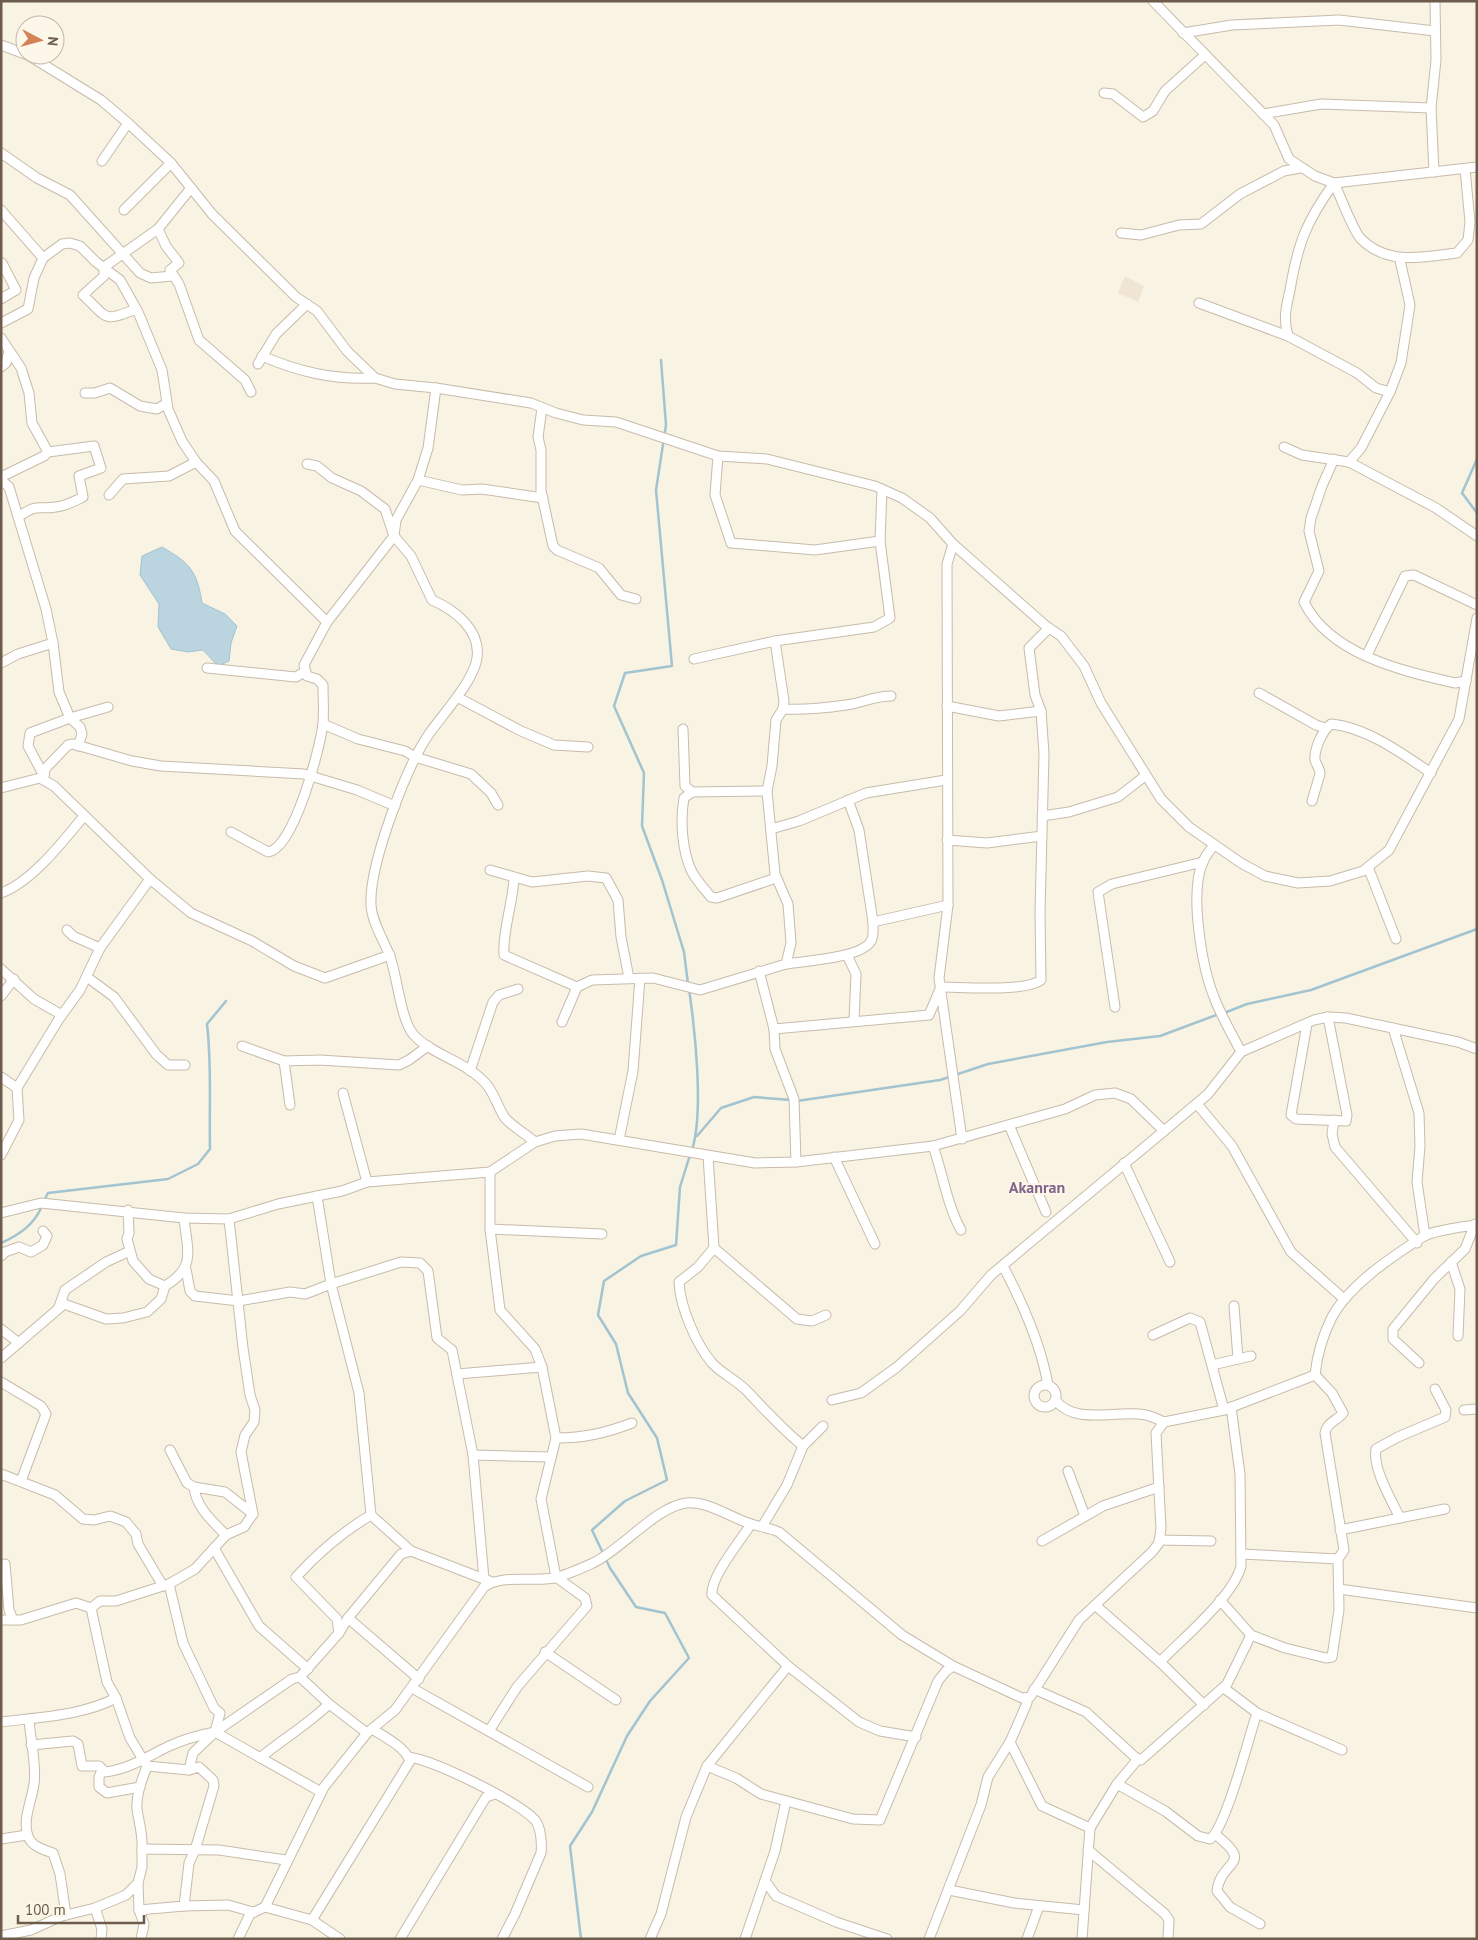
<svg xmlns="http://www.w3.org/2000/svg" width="1478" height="1940" font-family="'PT Sans',sans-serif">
  <rect width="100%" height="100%" fill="#f9f3e3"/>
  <path fill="#efe5d2" d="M1125,276L1144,286L1138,302L1118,293Z"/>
  <path fill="#bad5df" stroke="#a2c3d0" d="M162,547C190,563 197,571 202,603L225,614L237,626L231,643L229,661L218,666L203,650L188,652L171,649L158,627L159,604L140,575L142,556Z"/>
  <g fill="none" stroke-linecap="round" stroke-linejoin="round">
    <g stroke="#a2c3d0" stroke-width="2.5">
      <path d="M661,360L666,425L656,490L672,666L625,673L614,706L644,773L642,826L662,880L684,952L688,984"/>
      <path d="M1477,459L1462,493L1477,513"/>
      <path d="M689,989C695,1030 704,1112 692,1150"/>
      <path d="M1224,1013L1247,1004L1311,990L1477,929"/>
      <path d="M797,1101L940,1080L988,1064L1107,1042L1160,1036L1219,1014"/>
      <path d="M697,1136L721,1108L754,1097L791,1100"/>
      <path d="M44,1201L48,1193L168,1179L198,1164L210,1149C209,1107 212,1066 207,1024L226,1001"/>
      <path d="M1,1243C19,1235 34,1225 42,1206"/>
      <path d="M581,1939L570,1846L592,1812L627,1736L650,1701L689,1658L665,1613L636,1607L610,1568L592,1530L625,1501L667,1480L657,1438L628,1393L616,1344L598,1315L604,1281L641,1256L676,1245L680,1187L690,1155"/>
    </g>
    <g stroke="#c8bbab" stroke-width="11">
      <g id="minor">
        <path d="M1153,1L1274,125L1289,159L1315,176L1334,183L1477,167"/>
        <path d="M1183,33L1232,25L1339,20L1435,31"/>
        <path d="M1,45L25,54"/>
        <path d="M28,55L101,100L128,123L171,163L212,214L296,297L317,311L347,351L375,378L395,384L436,388L531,403L556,413L583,420L616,422L718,456L767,459L875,486L902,498L930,518L953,544L1046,626L1061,636L1084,666L1101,703L1161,799L1189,827L1241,863L1265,876L1298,883L1330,881L1363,871L1389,850L1459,719L1477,618"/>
        <path d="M1104,93L1113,94L1143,117L1153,111L1165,91L1205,55"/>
        <path d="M1263,114L1321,104L1431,108"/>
        <path d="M1,153L37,178L70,195L140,273L151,278L172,276"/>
        <path d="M102,161L128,123"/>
        <path d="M1434,172L1431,108L1436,60L1435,1"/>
        <path d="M1,210L43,258L34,278L28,309L1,323"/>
        <path d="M124,210L171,163"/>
        <path d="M158,229L166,246L179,263L170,270L179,284L199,340L245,380L251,392"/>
        <path d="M1121,233L1141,235L1179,225L1201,224L1240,194L1284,171L1300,168"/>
        <path d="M43,258L62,244L70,243L80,246L96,262L120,280L138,312L162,370L168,409L182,441L196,462L214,481L235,531L327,622"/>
        <path d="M1,299L16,290L2,263"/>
        <path d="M1199,303L1288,336L1357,373L1376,388L1390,392"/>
        <path d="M136,309C102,323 108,318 83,295L104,276V267L158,229L191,188"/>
        <path d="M1288,336C1283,318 1286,308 1290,290C1298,243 1306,222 1334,183C1340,195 1353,231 1361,239C1388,266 1424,257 1457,253L1468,240L1470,222L1465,169"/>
        <path d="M1,338L21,368L29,393L32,423L48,452L44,456L1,477"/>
        <path d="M262,356C299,372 334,380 375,378"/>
        <path d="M258,364L276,334L307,304"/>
        <path d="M1,367L6,363L9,351"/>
        <path d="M436,388L428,448L418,480L396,520L394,536L411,556L432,600C455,610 481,630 477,658C474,681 442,715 429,734C406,767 369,865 371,905C372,922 383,939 389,954C397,973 400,1018 413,1034C431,1055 467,1061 487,1085C495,1095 498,1108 505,1118C513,1127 526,1134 535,1142"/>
        <path d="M85,393H95L110,388L140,406L157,409L167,403"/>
        <path d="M542,408L538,437L541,450V491L553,546L557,550L599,568L621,595L636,599"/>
        <path d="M1284,447L1302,455L1349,462L1361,448L1390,392L1401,363L1410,305L1400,260"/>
        <path d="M718,456L715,495L731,543L815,550L880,541"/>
        <path d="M1334,459L1322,486L1311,518L1309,531L1319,571L1304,602C1330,655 1403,671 1455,683L1466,681"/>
        <path d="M1349,462L1436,508L1477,536"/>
        <path d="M1,480L9,487L46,609L53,643"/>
        <path d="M418,480L462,490L482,489L543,498"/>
        <path d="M109,495L123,479L169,476L196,462"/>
        <path d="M18,517C39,503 36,510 56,507C66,506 75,501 83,497L79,476L101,468L94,446L48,452"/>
        <path d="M953,544L947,564L948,905L939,978L962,1139"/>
        <path d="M1367,655L1405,576L1414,575L1477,605"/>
        <path d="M694,659L775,641L874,627L890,618L880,541L882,489"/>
        <path d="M1,663L18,654L53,643L59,692L70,718L80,727L82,734L78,746"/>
        <path d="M207,668L296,677L304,672"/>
        <path d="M1259,693L1316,725L1325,728"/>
        <path d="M457,697L521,731L554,745L588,747"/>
        <path d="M947,706L999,716L1041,711"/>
        <path d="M783,709C803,710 825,708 846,705C862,703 874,696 891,696"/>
        <path d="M323,724L358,739L405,751L415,757L471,774L491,793L498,805"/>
        <path d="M683,729L685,786L692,792L684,798C680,820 682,852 692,872C697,881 705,890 711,897L717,898L776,878"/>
        <path d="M44,776L28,746L30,733L70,718L108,707"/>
        <path d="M40,778L44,776L45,769L68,745L73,744L132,761L161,766L304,774L357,790L395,806"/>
        <path d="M1,788L40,778L54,786L150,879L191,913L252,941L294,966L325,978L390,955"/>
        <path d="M692,792L767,791"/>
        <path d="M848,800L859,830L873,922"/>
        <path d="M1312,801L1320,774C1320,769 1316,764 1315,760C1314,748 1323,730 1331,724C1366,727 1403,754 1431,773"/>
        <path d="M1042,816L1069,812L1118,797L1145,776"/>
        <path d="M771,829L799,821L866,793L946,780"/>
        <path d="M231,832L268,852C294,849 320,748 323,724C324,711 323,698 323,685L317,679L307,676L304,665L327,622L394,536L385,509L361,491L332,478L317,466L307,464"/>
        <path d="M947,840L987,843L1042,836"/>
        <path d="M1213,846C1210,851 1205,856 1203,862C1189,892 1202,967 1214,997C1221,1016 1232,1034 1241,1052"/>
        <path d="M1368,867L1396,939"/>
        <path d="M490,870L532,882L588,876L606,878L618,900L621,937L629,978"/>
        <path d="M514,879C513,902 502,933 504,955L577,987"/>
        <path d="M1,893C32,882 64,840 84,816"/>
        <path d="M67,930L73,936L100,948"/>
        <path d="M847,955L856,974L854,1021"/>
        <path d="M786,964C804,961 862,958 871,941C874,937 873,928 873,922L948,905"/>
        <path d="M1,969L34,999L62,1015"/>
        <path d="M759,971L774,1029L775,1049L794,1099L796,1162"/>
        <path d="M87,977L114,997L156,1054L168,1065H185"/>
        <path d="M941,987C963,987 1026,992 1041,980L1040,912L1044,754L1041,711L1035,695L1029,648L1049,628"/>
        <path d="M1,996L14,979"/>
        <path d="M1115,1007L1098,892L1112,884L1203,862"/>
        <path d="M562,1022L577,987L592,980L653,978L700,990L786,964L791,943L788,904L775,874L767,791L772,766L776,720L783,709L784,701L775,641"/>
        <path d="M1307,1024L1291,1115L1296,1119L1346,1121L1347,1115L1328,1017"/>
        <path d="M1393,1028L1419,1113L1420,1146L1417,1182L1425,1236"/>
        <path d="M774,1029L929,1015L940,989"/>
        <path d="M242,1046L284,1061L320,1060L399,1065L409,1060L428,1046"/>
        <path d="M284,1061L290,1105"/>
        <path d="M470,1071L493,1002L499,995L518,989"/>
        <path d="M1,1077L17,1088"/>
        <path d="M343,1093L367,1182"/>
        <path d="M1197,1104L1232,1146L1291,1252L1344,1299"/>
        <path d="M1334,1120L1332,1134L1335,1147L1417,1243"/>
        <path d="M1009,1125L1046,1212"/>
        <path d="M619,1140L633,1071L640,978"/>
        <path d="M933,1146C943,1174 947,1205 961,1230"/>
        <path d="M1,1155L19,1120L17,1088L59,1019L80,990L100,948L150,879"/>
        <path d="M708,1156L714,1248L698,1267L679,1282C680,1307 696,1344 712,1363C722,1374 738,1381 748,1392C766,1411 782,1429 803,1446"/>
        <path d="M834,1157L875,1244"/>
        <path d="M1124,1163L1170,1262"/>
        <path d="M317,1196L331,1284L359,1393L371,1515L411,1551L484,1579"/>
        <path d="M128,1210L129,1233L127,1239L133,1261L149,1279L165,1286"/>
        <path d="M1,1213L41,1203L184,1218L229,1219L278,1204L342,1191L367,1182L490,1172L535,1142L555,1136L581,1134L755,1163L796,1162L933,1146L1065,1109L1095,1095L1115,1093L1131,1099L1164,1131L1208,1094L1241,1052L1314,1020L1328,1017L1346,1018L1458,1042L1477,1049"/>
        <path d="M490,1229L602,1234"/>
        <path d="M714,1248L797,1319L812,1321L826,1315"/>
        <path d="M1,1256L5,1252L19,1247L31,1252L43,1245L47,1236L43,1231"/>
        <path d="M1451,1262L1460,1289L1458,1336"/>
        <path d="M1003,1266C1022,1302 1041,1345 1048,1385"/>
        <path d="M186,1269L190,1291L195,1296L239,1301L290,1292L305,1294L331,1284L401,1262L420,1263L428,1271L437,1338L452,1350L473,1455L484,1579L492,1582"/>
        <path d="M1234,1306L1238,1359"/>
        <path d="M59,1307L65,1290L106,1262L130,1251"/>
        <path d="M1,1329L19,1343"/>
        <path d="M1153,1335L1190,1318L1200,1322L1224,1410"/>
        <path d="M1,1358L64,1304L106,1319L123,1318L147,1312L161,1299L165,1286C197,1267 187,1250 184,1218"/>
        <path d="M1419,1363L1393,1339V1329L1434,1279L1465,1249L1475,1224"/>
        <path d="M1212,1365L1251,1356"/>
        <path d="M457,1374L542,1367"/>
        <path d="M1315,1375L1332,1393L1343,1413C1337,1421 1327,1422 1325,1433L1344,1550L1338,1559"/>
        <path d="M1,1382L41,1406L46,1414L21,1481"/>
        <circle cx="1045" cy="1396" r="11"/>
        <path d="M832,1400L861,1393L897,1367L960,1311L991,1275L1164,1131"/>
        <path d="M1056,1401C1077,1426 1117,1409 1146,1415C1152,1416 1159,1420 1164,1422"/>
        <path d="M1464,1410L1477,1409"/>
        <path d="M556,1438C584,1438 606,1433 632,1423"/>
        <path d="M170,1450L187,1483L194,1487L225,1492L253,1514"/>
        <path d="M473,1455L551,1457"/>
        <path d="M1068,1471L1085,1516"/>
        <path d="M1,1474L55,1495L83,1519L94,1520L110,1516L126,1522L136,1534L138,1544L163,1586"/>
        <path d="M194,1487C196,1507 212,1521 226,1535"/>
        <path d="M1400,1518C1392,1501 1372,1468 1376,1449L1398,1437L1445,1417L1446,1410L1435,1389"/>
        <path d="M751,1524C741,1540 710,1577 712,1595L788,1666L859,1722L880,1731L916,1737"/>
        <path d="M763,1525L787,1485L803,1446L823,1426"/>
        <path d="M1340,1530L1445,1509"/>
        <path d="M1159,1540L1211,1541"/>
        <path d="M1042,1541L1103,1506L1159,1487"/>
        <path d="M214,1548L259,1626L308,1669"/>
        <path d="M1241,1554L1338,1559"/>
        <path d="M5,1564L9,1610L13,1620"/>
        <path d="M169,1584L183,1643L214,1708L220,1713L215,1732"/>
        <path d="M1339,1589L1477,1608"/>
        <path d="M1220,1600L1251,1635L1285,1648L1326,1658L1332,1657L1339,1610L1338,1559"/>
        <path d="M1095,1605L1160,1662L1204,1705"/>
        <path d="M348,1618L419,1679"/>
        <path d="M1,1620H21L76,1603L91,1608"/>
        <path d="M339,1633L337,1619L296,1577C319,1552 342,1532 371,1515"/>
        <path d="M545,1652L616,1700"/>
        <path d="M1160,1662C1182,1639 1234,1596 1241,1566L1240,1474L1231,1407"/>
        <path d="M300,1677L329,1704L367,1733"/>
        <path d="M412,1688L588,1787"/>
        <path d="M1224,1688L1257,1713L1342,1750"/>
        <path d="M1034,1689L1086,1712L1135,1757L1141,1760L1227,1684L1251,1635"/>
        <path d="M29,1719C30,1738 37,1765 34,1784C32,1800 22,1820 28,1836C31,1846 44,1850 53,1853L60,1874L66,1915"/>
        <path d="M1,1722C40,1717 81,1716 116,1698"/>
        <path d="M489,1731L517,1687L587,1606L585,1598L556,1577L541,1499L556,1438L542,1367L535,1349L500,1310L490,1229V1172"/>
        <path d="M1010,1742L1042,1806L1090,1828"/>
        <path d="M31,1745L73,1741L78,1744L82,1766H99L105,1772C127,1770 147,1757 167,1747C182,1740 199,1735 215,1732L321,1792"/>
        <path d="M408,1757C434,1760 517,1801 535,1820C541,1827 542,1844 541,1853L515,1914L502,1939"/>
        <path d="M260,1758C284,1738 306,1726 329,1704"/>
        <path d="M707,1766L736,1778L761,1794L853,1819L880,1820L938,1681L946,1671L953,1666"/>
        <path d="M102,1770L99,1777V1787L107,1793L140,1787"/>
        <path d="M189,1770L193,1753L215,1732L292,1679L300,1677L339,1633L348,1618L401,1554L411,1551"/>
        <path d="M1117,1784L1165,1811L1198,1836L1210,1839C1226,1828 1249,1736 1257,1713"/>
        <path d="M1216,1835C1255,1866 1221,1859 1217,1891L1230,1907L1260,1924"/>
        <path d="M1,1839L27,1835"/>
        <path d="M142,1849C143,1835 139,1823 137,1809C136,1794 142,1780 147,1766L130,1738L116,1698L107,1682L91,1608L100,1601H116L169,1584L195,1569L226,1535L244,1527L253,1514L241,1452L245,1435L254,1422L255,1410L250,1395L243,1348L229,1219"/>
        <path d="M1088,1850L1165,1914L1169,1920L1168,1939"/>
        <path d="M765,1881L776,1896L836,1922L887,1939"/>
        <path d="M138,1883L139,1910L144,1924L141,1939"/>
        <path d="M949,1890L1014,1903L1084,1910"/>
        <path d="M184,1906L228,1905L253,1912"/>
        <path d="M265,1907L312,1920L340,1939"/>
        <path d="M95,1908L102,1929L101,1939"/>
        <path d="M139,1910L184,1906L189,1863L195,1850L214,1786L213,1780L199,1767L189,1770L147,1766"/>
        <path d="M312,1920L410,1761C405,1747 385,1737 372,1729"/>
        <path d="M1,1936L31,1930L62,1916L95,1908L126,1895L138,1883L142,1867V1849L219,1850L286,1860"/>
        <path d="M238,1939L250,1914L265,1907L324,1787L367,1733L395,1710L484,1587C502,1574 533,1582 554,1578C567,1575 582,1568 593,1563C622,1549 656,1507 686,1503C707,1500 731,1518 751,1524C761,1527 770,1528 779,1532L902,1635L953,1666L1022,1698L1030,1697L1079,1620L1152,1552L1159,1543L1161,1528L1156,1433L1164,1422L1224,1410L1315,1375C1317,1355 1323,1335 1332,1317C1350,1284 1393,1256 1424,1236C1433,1231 1466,1226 1477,1225"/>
        <path d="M400,1939L486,1797L495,1794"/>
        <path d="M650,1939L661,1914L686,1817L707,1766L788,1666"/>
        <path d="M745,1939L775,1851L786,1801"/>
        <path d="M929,1939L981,1805L988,1777L1010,1742L1027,1703V1698"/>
        <path d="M1027,1939L1039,1906"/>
        <path d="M1082,1939L1090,1828L1117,1784L1138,1759"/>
      </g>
    </g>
    <use href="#minor" stroke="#fff" stroke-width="9"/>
  </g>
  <g text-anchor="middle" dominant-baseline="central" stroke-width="4" stroke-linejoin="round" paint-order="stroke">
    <g font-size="16" font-weight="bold" fill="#82658a" stroke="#fcf7e8">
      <text x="1037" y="1187">Akanran</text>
    </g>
  </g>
  <rect width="1478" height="1940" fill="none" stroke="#6d5c4c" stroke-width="5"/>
  <g transform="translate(40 40) rotate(96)"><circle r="24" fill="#fcf7e8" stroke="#c3b9aa"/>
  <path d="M0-4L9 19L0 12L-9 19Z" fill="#d48257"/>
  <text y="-8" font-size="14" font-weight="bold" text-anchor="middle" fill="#6d5c4c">N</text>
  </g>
  <path d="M18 1915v8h126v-8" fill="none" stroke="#6d5c4c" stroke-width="2.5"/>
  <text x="25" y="1915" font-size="15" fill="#6d5c4c" stroke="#fcf7e8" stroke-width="4" paint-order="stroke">100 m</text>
</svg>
